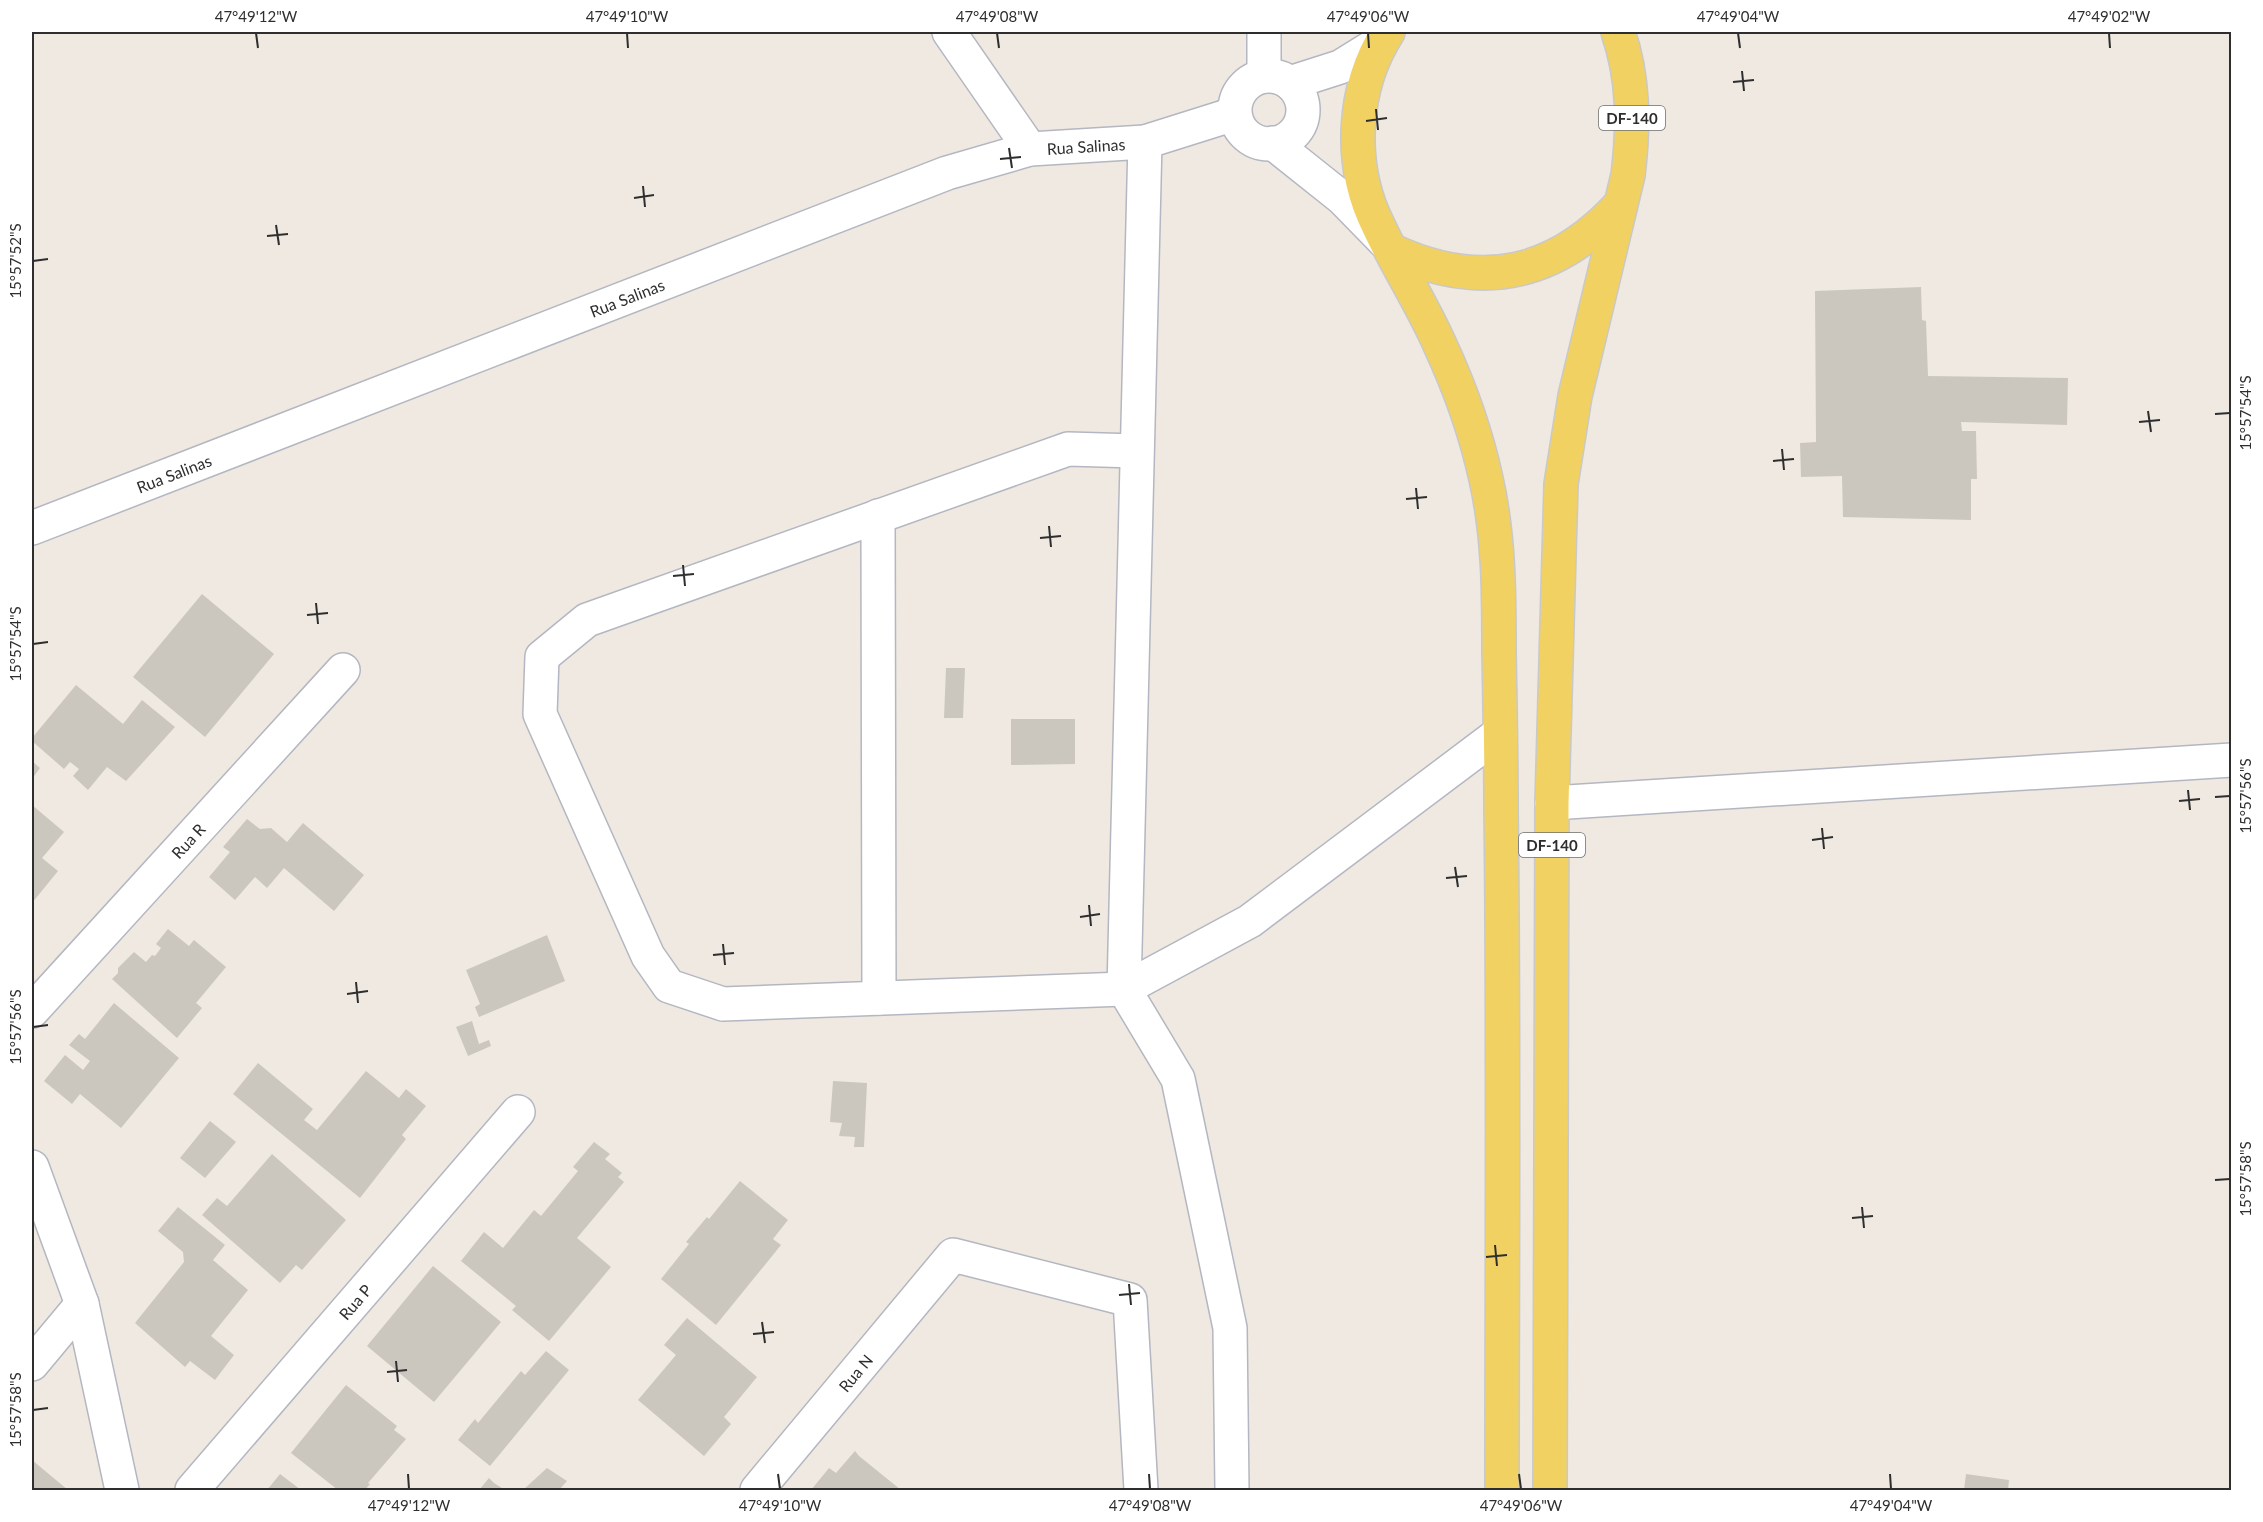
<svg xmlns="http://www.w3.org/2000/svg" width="2263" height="1522" font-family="Lato,sans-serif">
  <rect width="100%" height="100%" fill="#efe9e1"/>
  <g fill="#cbc7bf">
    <path d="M1921,287L1922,320L1926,321L1928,376L2068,378L2067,425L1961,422L1962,431H1976L1977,479H1971V520L1843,517L1842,476L1801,477L1800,443L1816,442L1815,291Z"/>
    <path d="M202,594L274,654L205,737L133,677Z"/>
    <path d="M946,668H965L963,718H944Z"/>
    <path d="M76,685L123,724L142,700L175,727L126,781L107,767L88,790L73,776L79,769L70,762L64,769L32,741V738Z"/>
    <path d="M1011,719H1075V764L1011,765Z"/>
    <path d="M32,761L40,768L32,779Z"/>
    <path d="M32,805L64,832L42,858L58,871L32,903Z"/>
    <path d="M247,819L260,829L271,828L287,842L303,823L364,875L334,911L284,868L267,888L255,877L235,900L209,877L230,852L223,847Z"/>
    <path d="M168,929L189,946L194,940L226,967L196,1003L202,1008L177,1038L112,979L118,973V968L134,952L146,962L152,955L155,956L161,948L156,944Z"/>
    <path d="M547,935L565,981L479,1017L475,1007L480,1004L466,970Z"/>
    <path d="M114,1003L179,1058L121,1128L80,1094L72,1104L44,1081L65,1055L83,1070L90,1061L69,1045L79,1034L85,1039Z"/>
    <path d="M472,1021L479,1044L489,1040L491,1046L468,1056L456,1027Z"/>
    <path d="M258,1063L313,1109L304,1120L317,1130L366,1071L399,1098L406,1089L426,1106L402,1135L406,1139L360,1198L233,1094Z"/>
    <path d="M833,1081L867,1083L864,1147H854L855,1137L839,1136L842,1123L830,1122Z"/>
    <path d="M210,1121L236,1142L205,1178L180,1158Z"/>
    <path d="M594,1142L610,1154L605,1159L622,1173L618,1177L624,1182L577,1238L611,1267L549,1341L512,1310L516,1306L461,1261L484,1232L503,1248L534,1210L541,1216L578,1171L573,1167Z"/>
    <path d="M272,1154L346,1220L302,1270L296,1265L280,1283L202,1215L217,1198L227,1206Z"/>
    <path d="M740,1181L788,1220L773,1239L781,1245L716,1325L661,1279L689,1244L686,1242L707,1217L709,1219Z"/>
    <path d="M178,1207L225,1245L213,1260L248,1290L211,1336L234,1355L215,1380L190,1361L185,1367L135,1323L184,1262L183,1252L158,1231Z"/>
    <path d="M433,1266L501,1322L434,1402L367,1346Z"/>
    <path d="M687,1318L757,1377L724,1417L731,1424L704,1456L638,1400L676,1355L664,1345Z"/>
    <path d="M546,1351L569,1370L490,1466L458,1440L475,1419L478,1423L521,1371L525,1375Z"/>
    <path d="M346,1385L397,1426L394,1430L406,1439L368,1483L370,1484L365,1490H338L291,1453Z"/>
    <path d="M855,1451L859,1456L901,1490H811L829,1468L836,1473Z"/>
    <path d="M32,1460L68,1490H32Z"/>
    <path d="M547,1468L567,1481L559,1490H523Z"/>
    <path d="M280,1474L301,1490H267Z"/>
    <path d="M1966,1474L2009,1480L2008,1490H1964Z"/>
    <path d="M489,1478L494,1483L505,1490H479Z"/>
  </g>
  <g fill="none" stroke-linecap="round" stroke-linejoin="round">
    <g stroke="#b4b7c1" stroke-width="36">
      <g id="street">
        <path d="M949,32L1030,149"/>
        <path d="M1264,32V76"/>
        <circle cx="1269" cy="110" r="34"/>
        <path d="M1290,83L1340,67L1382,41"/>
        <path d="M1145,142L1124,989L1178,1079L1230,1328L1232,1490"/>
        <path d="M1273,143L1342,198L1384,241"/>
        <path d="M1136,451L1068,449L587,620L542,657L540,714L648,956L669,986L723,1004L1124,989L1250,921L1500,733"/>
        <path d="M878,516L879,998"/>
        <path id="s1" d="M32,528L947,173L1030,149L1145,142L1234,114"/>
        <path d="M1552,803L2232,760"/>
        <path id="s2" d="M32,1011L343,670"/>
        <path d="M32,1167L82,1304L122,1490"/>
        <path d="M32,1364L82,1304"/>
        <path id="s3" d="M192,1490L518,1112"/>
        <path id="s4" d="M757,1490L953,1255L1130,1300L1141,1490"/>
      </g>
    </g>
    <g stroke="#c9c9c9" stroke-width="36">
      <g id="primary">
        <path d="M1388,32C1352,88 1348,165 1378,225C1397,266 1422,304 1440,345C1460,388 1476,433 1486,479C1499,536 1499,593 1499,651C1500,703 1501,756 1501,808C1504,1036 1502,1263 1502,1490"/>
        <path d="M1393,251C1480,291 1555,276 1620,205"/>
        <path d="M1550,1490L1552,803L1561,484L1575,396L1628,175C1634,126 1634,78 1618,32"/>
      </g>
    </g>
    <use href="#street" stroke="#fff" stroke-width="33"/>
    <use href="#primary" stroke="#f2d163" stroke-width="33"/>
  </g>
  <path fill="none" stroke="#2e2e2e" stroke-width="2" d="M256,33L258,48M627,33L628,48M997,33L999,48M1368,33L1369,48M1738,33L1740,48M2109,33L2110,48M1742,71L1744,91M1733,82L1754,80M1376,109L1378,130M1366,121L1387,118M1009,148L1012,168M1000,159L1021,157M643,186L645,207M634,198L654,195M276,225L279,245M267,236L288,234M33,261L48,259M2148,411L2151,432M2215,414L2230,413M2139,422L2160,420M1782,449L1784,470M1773,461L1794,459M1416,488L1418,509M1406,499L1427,497M1049,526L1051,547M1040,538L1061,536M683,565L685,586M673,576L694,574M316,603L318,624M307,615L328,613M33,644L48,642M2188,790L2190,810M2215,797L2230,796M2179,801L2200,799M1822,828L1824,849M1812,840L1833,837M1455,867L1458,887M1446,878L1467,876M1089,905L1091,926M1080,917L1100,914M723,944L725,965M713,955L734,953M356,982L358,1003M347,994L368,991M33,1027L48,1025M2215,1180L2230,1179M1862,1207L1864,1228M1852,1218L1873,1216M1495,1245L1497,1266M1486,1257L1507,1255M1129,1284L1131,1305M1119,1295L1140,1293M762,1322L765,1343M753,1334L774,1332M396,1361L398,1382M387,1372L407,1370M33,1410L48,1408M408,1474L409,1489M778,1474L780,1489M1149,1474L1150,1489M1519,1474L1521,1489M1890,1474L1891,1489"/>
  <g text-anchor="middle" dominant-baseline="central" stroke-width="5" stroke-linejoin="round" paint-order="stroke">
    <g fill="#fff" stroke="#6d6d6d" stroke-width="1.5">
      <rect x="1599" y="106" width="66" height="24" rx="4.5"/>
      <rect x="1519" y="833" width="66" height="24" rx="4.5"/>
    </g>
    <g font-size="15" font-weight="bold" fill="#2e2e2e">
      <text x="1632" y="118">DF-140</text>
      <text x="1552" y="845">DF-140</text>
    </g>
    <g font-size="16" fill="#2e2e2e" stroke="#fff">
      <text stroke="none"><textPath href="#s1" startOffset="1124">Rua Salinas</textPath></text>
      <text stroke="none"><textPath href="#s1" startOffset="638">Rua Salinas</textPath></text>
      <text stroke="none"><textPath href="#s1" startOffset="152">Rua Salinas</textPath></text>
      <text stroke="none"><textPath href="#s2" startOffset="231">Rua R</textPath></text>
      <text stroke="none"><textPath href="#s3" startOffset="249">Rua P</textPath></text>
      <text stroke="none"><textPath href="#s4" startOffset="153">Rua N</textPath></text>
    </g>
  </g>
  <rect width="2263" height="1522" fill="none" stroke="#ffffff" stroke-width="66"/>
  <rect x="33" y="33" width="2197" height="1456" fill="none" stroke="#2e2e2e" stroke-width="2"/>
  <g font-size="15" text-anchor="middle" fill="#2e2e2e">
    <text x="256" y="22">47°49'12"W</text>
    <text x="627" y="22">47°49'10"W</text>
    <text x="997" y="22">47°49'08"W</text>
    <text x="1368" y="22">47°49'06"W</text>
    <text x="1738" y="22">47°49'04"W</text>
    <text x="2109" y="22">47°49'02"W</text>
    <text transform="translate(16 261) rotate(-90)" y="5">15°57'52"S</text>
    <text transform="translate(2246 413) rotate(-90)" y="5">15°57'54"S</text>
    <text transform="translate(16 644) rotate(-90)" y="5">15°57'54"S</text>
    <text transform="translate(2246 796) rotate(-90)" y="5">15°57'56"S</text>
    <text transform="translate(16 1027) rotate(-90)" y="5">15°57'56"S</text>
    <text transform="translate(2246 1179) rotate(-90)" y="5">15°57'58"S</text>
    <text transform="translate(16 1410) rotate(-90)" y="5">15°57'58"S</text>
    <text x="409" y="1511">47°49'12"W</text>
    <text x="780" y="1511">47°49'10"W</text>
    <text x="1150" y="1511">47°49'08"W</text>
    <text x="1521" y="1511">47°49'06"W</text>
    <text x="1891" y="1511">47°49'04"W</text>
  </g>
</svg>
